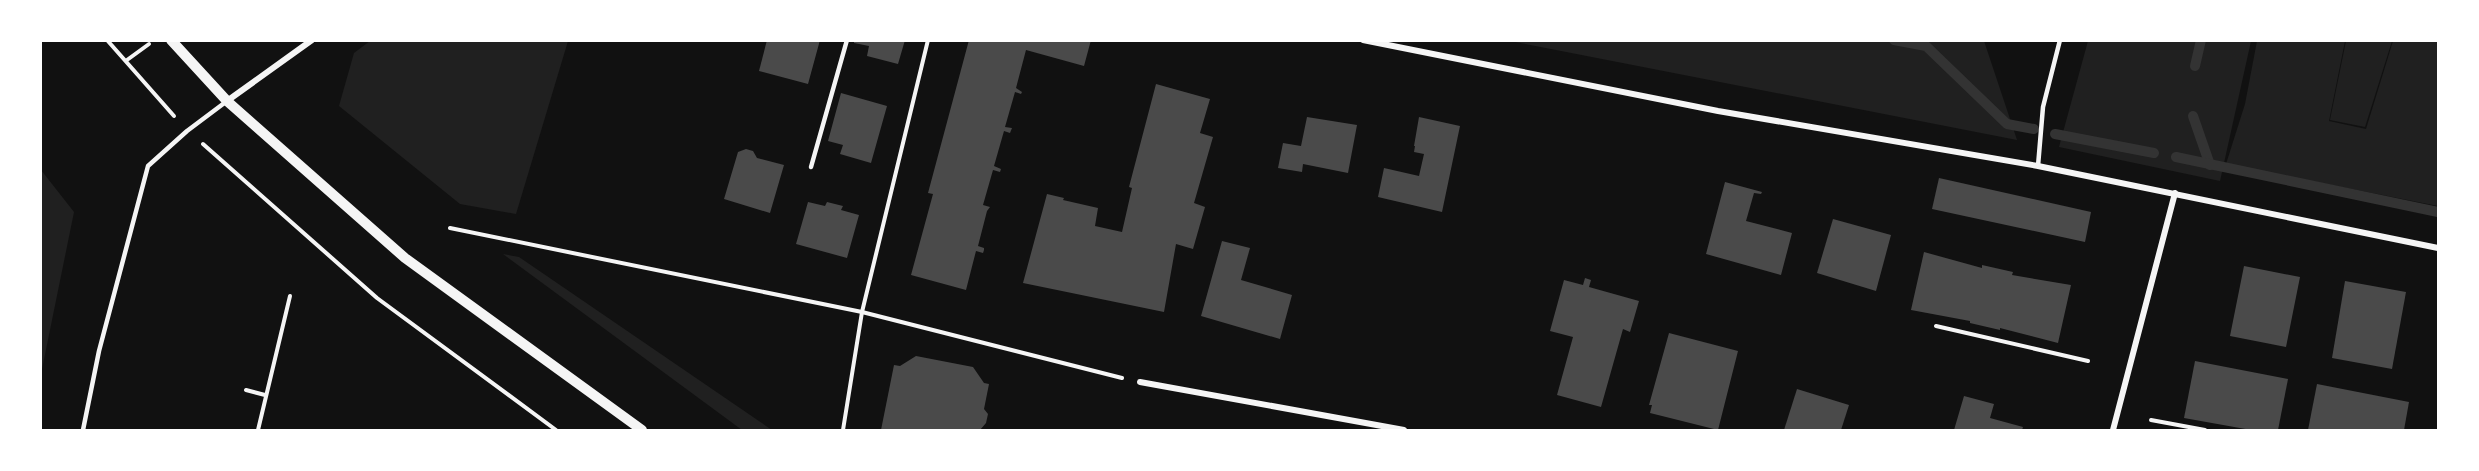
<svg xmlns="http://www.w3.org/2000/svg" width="2479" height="471" font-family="Quicksand,sans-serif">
  <rect width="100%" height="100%" fill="#111"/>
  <g fill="#202020">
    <path d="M370,41H568L516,214L460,204L339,106L354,53Z"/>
    <path d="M1510,41H1984L2017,140Z"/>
    <path d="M2088,41H2251L2220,181L2059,147Z"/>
    <path d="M2257,41H2345L2329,121L2366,129L2393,41H2438V206L2226,164L2245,104Z"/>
    <path d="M2346,41H2392L2365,127L2330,120Z"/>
    <path d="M41,170L74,212L41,374Z"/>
    <path d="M503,254L519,257L772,430H742Z"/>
  </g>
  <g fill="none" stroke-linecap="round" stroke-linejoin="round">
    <g stroke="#333" stroke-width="10">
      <path d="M1894,40L1926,46L2007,124L2034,129"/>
      <path d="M2195,66L2201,40"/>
      <path d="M2193,116L2210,165"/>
      <path d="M2055,134L2154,153"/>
      <path d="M2176,157L2438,212"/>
    </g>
  </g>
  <g fill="#4a4a4a">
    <path d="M767,40H820L808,84L759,71Z"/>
    <path d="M854,40H905L898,64L867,56L869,46L854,43Z"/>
    <path d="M969,40H1091L1084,66L1026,50L1016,88L1022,92L1021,94L1015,92L1005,127L1012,128L1010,133L1004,131L994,166L1001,169L1000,172L993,170L983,205L990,207L987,211L978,246L984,248V250L983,253L976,251L966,290L911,275L933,194L928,193Z"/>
    <path d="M1156,84L1210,99L1200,133L1213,137L1194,203L1205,207L1193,249L1176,244L1164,312L1023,283L1047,194L1064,198L1063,200L1098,208L1095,226L1122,232L1132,188L1129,187Z"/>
    <path d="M841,93L887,106L871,163L840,154L843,145L828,141Z"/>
    <path d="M1307,117L1357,125L1348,173L1303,164L1302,172L1278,168L1283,143L1301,146Z"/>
    <path d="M1419,117L1460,126L1442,212L1378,197L1384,168L1419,176L1424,154L1414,152L1415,146H1414Z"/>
    <path d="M746,149L753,151L757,158L784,165L770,213L724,199L738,152Z"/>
    <path d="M1939,178L2091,212L2085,242L1932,209Z"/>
    <path d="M1725,182L1762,192L1761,194L1754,193L1746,221L1792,233L1781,275L1706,254Z"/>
    <path d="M808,202L825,206L827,202L843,206L841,210L859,215L847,258L796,244Z"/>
    <path d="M1833,219L1891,235L1876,291L1817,273Z"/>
    <path d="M1222,241L1250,248L1241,280L1292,295L1280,339L1201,316Z"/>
    <path d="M1924,252L1982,268V265L2013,272L2012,275L2071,285L2058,343L2000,328V330L1970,323V321L1911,310Z"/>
    <path d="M2244,266L2300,277L2286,347L2230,336Z"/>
    <path d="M1585,278L1591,280L1589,287L1639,301L1630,332L1623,329L1601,407L1557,395L1573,337L1550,331L1564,280L1583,285Z"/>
    <path d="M2345,281L2406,292L2392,369L2332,358Z"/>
    <path d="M1669,333L1738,351L1718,430L1650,413L1652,405H1649Z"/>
    <path d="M916,356L973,367L984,383L989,384L984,409L988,414L986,423L980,430H881L894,365L900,366Z"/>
    <path d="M2195,361L2288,379L2278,430H2251L2184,418Z"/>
    <path d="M2317,384L2409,402L2404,430H2308Z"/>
    <path d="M1797,389L1849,405L1841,430H1784Z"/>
    <path d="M1964,396L1994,404L1990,418L2023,427L2022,430H1954Z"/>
  </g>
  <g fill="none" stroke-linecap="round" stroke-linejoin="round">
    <g stroke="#f5f5f5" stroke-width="4">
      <path d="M107,40L174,116"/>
      <path d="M127,60L149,44"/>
      <path d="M203,144L377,298L556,430"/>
      <path d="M450,228L862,312L1122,378"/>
      <path d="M1936,326L2088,361"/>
      <path d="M246,390L265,395"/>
      <path d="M2151,420L2205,430"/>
      <path d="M258,430L290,296"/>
      <path d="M843,430L862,312L928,40"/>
    </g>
    <g stroke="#f5f5f5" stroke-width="4.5">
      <path d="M2038,166L2043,107L2060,40"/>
      <path d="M811,167L847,40"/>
      <path d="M83,430L99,351L148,166L187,131L227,101"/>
    </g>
    <g stroke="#f5f5f5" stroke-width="6">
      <path d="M1363,40L1718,111L2038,166L2438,248"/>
      <path d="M227,101L312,40"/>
      <path d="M1140,382L1404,430"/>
      <path d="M2113,430L2175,193"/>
    </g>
    <path stroke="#f5f5f5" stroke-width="10" d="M171,40L227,101L405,258L642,430"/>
  </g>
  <rect width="2479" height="471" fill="none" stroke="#ffffff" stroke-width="84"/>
</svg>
